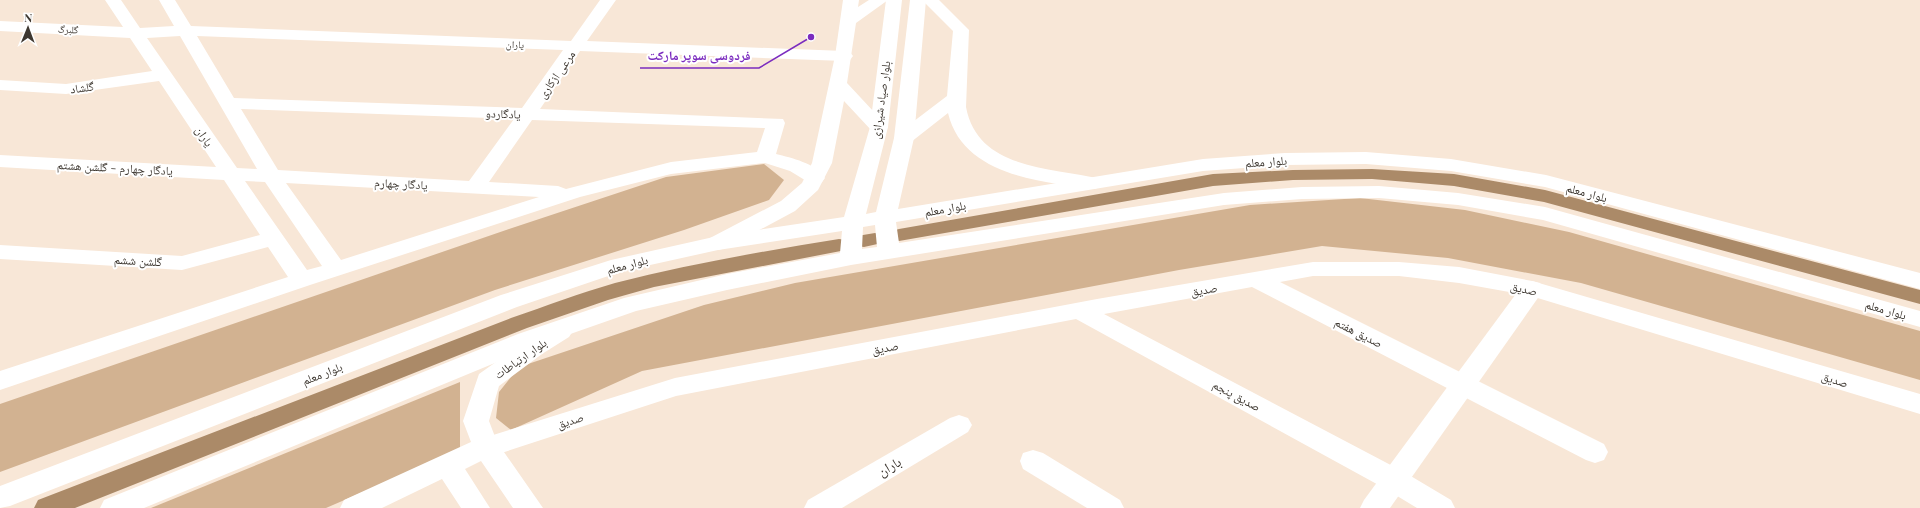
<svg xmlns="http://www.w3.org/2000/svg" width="1920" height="508" font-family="'Playfair Display','Noto Naskh Arabic',serif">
  <rect width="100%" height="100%" fill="#f8e7d7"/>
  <g fill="#d2b291">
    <path d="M764,164L784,180L769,200L684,230L495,290L0,472V404L509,229L666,177Z"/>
    <path d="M1360,198L1465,210L1569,232L1920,331V380L1581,283L1448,258L1322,246L1179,270L642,371L511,430L496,418L499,392L519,367L704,305L795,283L1250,205Z"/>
    <path d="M460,382V450L326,508H151Z"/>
  </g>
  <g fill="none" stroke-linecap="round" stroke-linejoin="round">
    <g fill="#ab8a68" fill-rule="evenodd">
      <path d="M1372,169L1454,174L1545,190L1920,290V304L1544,202L1454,186L1372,179L1293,180L1213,186L899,241L892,239L889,235L892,231L899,229L1213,174L1293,170Z"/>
      <path d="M875,233L882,235L885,239L882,243L864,247L857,246L854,241L857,236Z"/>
      <path d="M839,239L846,240L849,245L846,250L654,287L608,300L527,328L75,508H34L38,500L511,318C546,306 580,293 615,283C689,264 764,251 839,239Z"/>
    </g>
    <g fill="#fff" fill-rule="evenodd">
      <path d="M105,0H121L140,28L174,26L159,0H175L191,26L571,41L600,0H616L587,41L844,51L850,52L853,56L850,60L844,61L580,51L540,109L783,119L785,123L776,154C792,158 815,163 825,178L822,182L815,184L808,182L790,171L765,163L671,174L580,197L310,285L0,390V371L288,277L268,247L182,270L0,259V245L182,256L260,235L224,180L0,167V155L216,167L159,81L66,94L0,90V80L66,84L152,71L130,38L0,31V21L123,27ZM180,36L257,169L237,168L147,38ZM197,36L563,50L522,108L234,98ZM241,109L514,119L469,181L278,170ZM532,120L765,128L757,152L671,162L566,189L558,186L489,182ZM245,181L265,182L322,266L307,270ZM286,183L539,197L341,260Z"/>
      <path d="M1313,262H1399L1459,267L1532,281L1920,394V414L1531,296L1459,283L1399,276H1313L1280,282L1604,444L1608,452L1604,460L1595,463L1586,460L1252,287L1104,314L1404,472L1451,500L1455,508H1417L1384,488L1076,319L676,396L486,458L477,454L473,447L477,440L675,378L1097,299Z"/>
      <path d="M959,415L968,418L972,425L968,432L842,508H804L808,500L950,418Z"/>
      <path d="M1033,450L1043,453L1120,500L1124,508H1087L1023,469L1020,461L1023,453Z"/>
    </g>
    <g fill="#fff" fill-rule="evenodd">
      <path d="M843,0H859L858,7L869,0H888L856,23L847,83L888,127L886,131L879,133L872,131L844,101L832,163L818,190L795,211L726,248L718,250L710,248L707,243L710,238L781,201L802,183L812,163L835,56Z"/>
      <path d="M922,0H939L969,30L966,107C978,171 1053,167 1101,179L1104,183L1101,187L1094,189C1042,182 963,176 948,113L911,142L904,144L897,142L894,138L897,134L947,96L953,31Z"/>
      <path d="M1532,281L1540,283L1543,289L1540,295L1390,508H1360L1364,500L1524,283Z"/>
      <path d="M561,323L569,325L573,331L569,337L542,354L499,386L489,421L497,442L543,508H513L481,461L465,469L490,508H461L442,479L382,508H340L344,500L471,442L463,421L479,374L524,342L553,325Z"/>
    </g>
    <path fill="#fff" fill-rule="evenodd" d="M886,0H902L888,127L866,214L876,212L894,138L910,0H926L914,138L898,209L1203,159L1285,153L1366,152L1451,159L1546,175L1920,273V289L1545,187L1451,171L1366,164L1285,165L1203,171L896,222L899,243L1224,193L1302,187L1379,186L1458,193L1545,207L1920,311V327L1543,220L1458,205L1379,198L1302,199L1224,205L851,265L727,290L636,311L536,346L144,508H100L104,500L518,334L624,298L727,274L840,253L842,231L718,250L623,271L517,307L10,506L0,508V486L501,295L611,260L718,236L844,217L870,127ZM875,225L877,247L862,249L863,227Z"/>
  </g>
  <g text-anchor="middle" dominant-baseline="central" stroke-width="4" stroke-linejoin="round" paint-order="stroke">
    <g font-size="10" fill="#3d3730" stroke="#fff">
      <text transform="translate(68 29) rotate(3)">گلبرگ</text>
      <text transform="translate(515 44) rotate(2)">یاران</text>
    </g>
    <g font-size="12" fill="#3d3730" stroke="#fff">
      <text transform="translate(556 74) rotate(-55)">مرعی ازکاری</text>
      <text transform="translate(82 87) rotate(-8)">گلشاد</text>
      <text transform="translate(880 100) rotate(-82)">بلوار صیاد شیرازی</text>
      <text transform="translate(503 113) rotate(2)">یادگار‌دو</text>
      <text transform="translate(205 136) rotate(56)">یاران</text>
      <text transform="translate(1266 161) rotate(-4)">بلوار معلم</text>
      <text transform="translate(115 167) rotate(3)">یادگار چهارم - گلشن هشتم</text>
      <text transform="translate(401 183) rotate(3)">یادگار چهارم</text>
      <text transform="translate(1587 192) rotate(15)">بلوار معلم</text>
      <text transform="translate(945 208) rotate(-10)">بلوار معلم</text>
      <text transform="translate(138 260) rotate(3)">گلشن ششم</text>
      <text transform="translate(627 264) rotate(-15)">بلوار معلم</text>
      <text transform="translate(1524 288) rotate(12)">صدیق</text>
      <text transform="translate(1204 289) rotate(-10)">صدیق</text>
      <text transform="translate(1886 309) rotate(16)">بلوار معلم</text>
      <text transform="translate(1359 332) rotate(27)">صدیق هفتم</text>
      <text transform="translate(885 347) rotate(-11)">صدیق</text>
      <text transform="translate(520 358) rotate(-35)">بلوار ارتباطات</text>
      <text transform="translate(322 373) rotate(-21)">بلوار معلم</text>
      <text transform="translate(1835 379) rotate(17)">صدیق</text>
      <text transform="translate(1237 395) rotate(28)">صدیق پنجم</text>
      <text transform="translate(570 420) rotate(-18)">صدیق</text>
    </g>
    <g font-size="14" fill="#3d3730" stroke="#fff">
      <text transform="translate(889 466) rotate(-30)">باران</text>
    </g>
  </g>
  <path fill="none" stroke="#7b2cbf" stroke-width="1.5" d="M811 37L759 68H640"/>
  <circle fill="#7b2cbf" stroke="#fff" stroke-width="1.5" cx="811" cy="37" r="4"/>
  <g font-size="13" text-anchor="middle" font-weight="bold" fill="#7b2cbf" stroke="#fff" stroke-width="4" stroke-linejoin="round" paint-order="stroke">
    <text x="699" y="60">فردوسی سوپر مارکت</text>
  </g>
  <g transform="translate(28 28) rotate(1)" stroke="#ffffff" stroke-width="3" paint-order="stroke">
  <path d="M0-3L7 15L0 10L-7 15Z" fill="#3d3730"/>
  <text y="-6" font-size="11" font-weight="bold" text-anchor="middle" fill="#3d3730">N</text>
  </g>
</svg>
